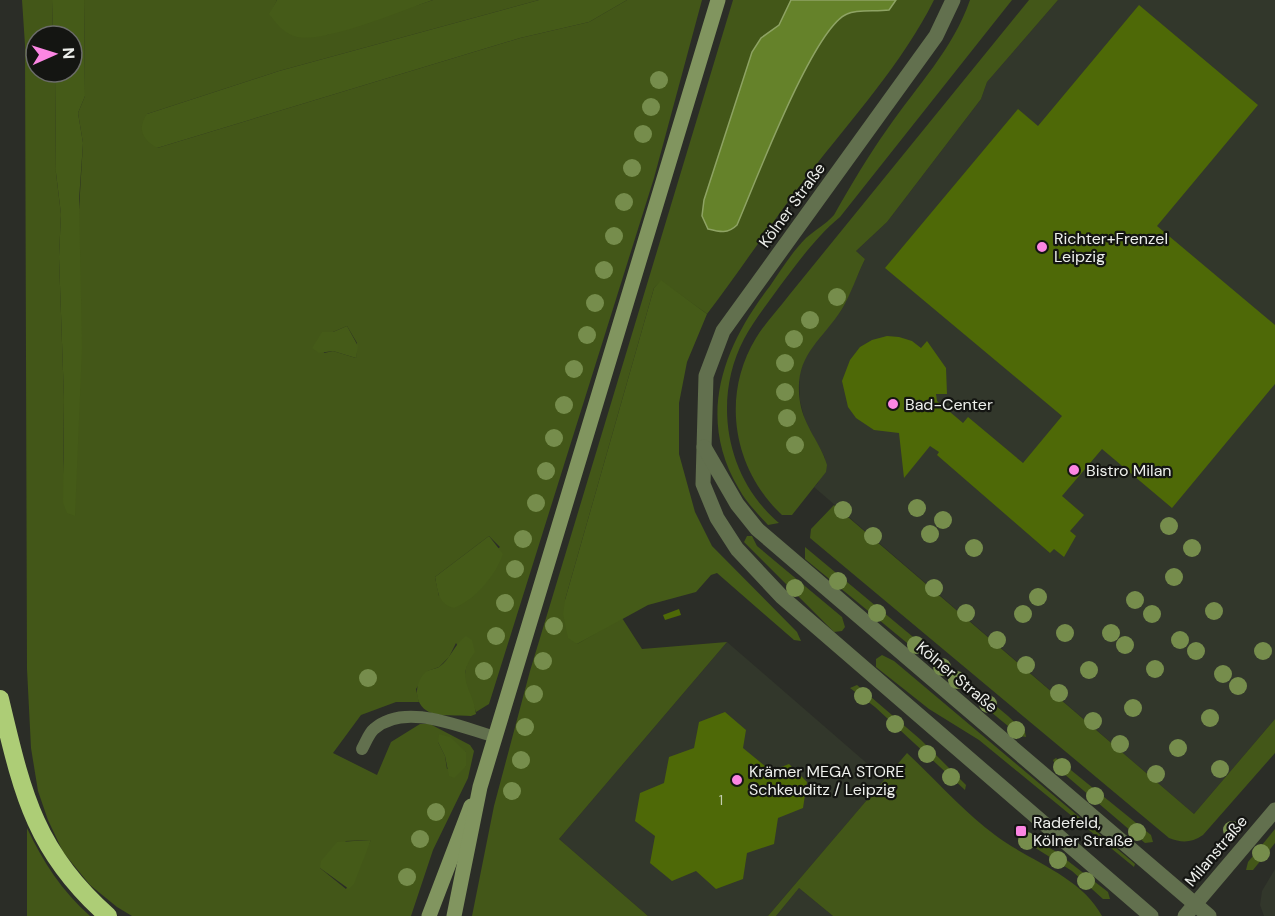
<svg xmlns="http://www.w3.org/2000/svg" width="1275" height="916" font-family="'DM Sans',sans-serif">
  <rect width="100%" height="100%" fill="#2b2d27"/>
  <g fill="#32372b">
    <path d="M1058,0H1275V719L1194,814L814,487L818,483L825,458L805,421L800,401L799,375L807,352L842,309L865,259L856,251L887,222L981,99L987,82Z"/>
    <path d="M727,642L885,779L768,916H648L559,839Z"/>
    <path d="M1275,869V916H1264L1260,905L1262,891Z"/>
    <path d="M799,888L833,916H776Z"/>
  </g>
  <g fill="#435718" fill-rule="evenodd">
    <path d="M22,0H52L53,36H36V72H55L56,173L61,214L59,257L64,399L63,476L83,143L78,113L85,96L84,0H277L270,14L326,35L433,0H539L279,71L147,114L157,148L520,38L589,22L627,0H702L654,178L489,704L476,712L464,680L467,662L456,643L449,657L439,667L428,671L416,689L419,702H396L361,715L333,753L377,775L391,742L420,724H430L470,745L474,751L468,778L433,850L411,916H132L117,907L90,885L63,852L48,820L38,791L31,748L27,669L25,45ZM347,326L357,343L356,358L333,351L324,353L322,332H333ZM489,536L500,547L439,596L435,577ZM438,742L466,752V766L447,769L445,756ZM371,840L346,889L320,868L346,841Z"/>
    <path d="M733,0H934C902,64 852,118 809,174C774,219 742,268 707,314L661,281L654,288L565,600L577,644L622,618L642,649L727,642L559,839L648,916H472L494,806L530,671Z"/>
    <path d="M970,0H1012L840,217C816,237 799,261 780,286C768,303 754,320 744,339C712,400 726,478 779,523L768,525C758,514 746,502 739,489C696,417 723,347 770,286C781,270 792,252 806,238C815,230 825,225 834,215C851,185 868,156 888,128C917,86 953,49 970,0Z"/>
    <path d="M1029,0H1058L987,82L981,99L887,222L856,251L865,259C857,275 851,294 842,309C820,343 793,356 800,402C804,427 821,443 827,465L826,472L792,515H782C734,470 720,397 756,338C765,323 779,309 790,294Z"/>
    <path d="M834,505L1194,814L1275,719V753L1203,835C1191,843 1182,843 1169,838L810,538L811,529Z"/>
    <path d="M747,536H752L757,546L842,617L845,627L842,631L834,632L744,542Z"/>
    <path d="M805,547L1008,716L1025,732L1026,737L1020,736L805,559Z"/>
    <path d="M882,655L894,661L1135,864L1134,867L979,740L929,709L876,667V659Z"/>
    <path d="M857,685L921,740L966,785L965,790L875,707L850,688Z"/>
    <path d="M907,753C936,780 964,812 995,835C1029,861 1081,876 1102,916H833L799,888L776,916H768Z"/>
    <path d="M1056,758L1151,835L1153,842L1145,843L1056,767L1053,760Z"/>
    <path d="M27,828C43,862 62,891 90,916H27Z"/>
    <path d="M1275,829V843L1253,870H1246L1248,862Z"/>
    <path d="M1019,832L1055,851L1108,892L1110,899H1103L1072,871L1018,837Z"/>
  </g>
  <g fill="#455b18">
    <path d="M52,0H84L85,96L78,113L83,143L79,200L82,348L75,516L67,513L63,503L64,399L59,257L61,214L56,173L55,72H72V36H53Z"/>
    <path d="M277,0H433C402,10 327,43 297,37C284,34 277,24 269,14Z"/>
    <path d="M539,0H627L589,22L520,38L157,148C142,139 137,129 147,114L279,71Z"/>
    <path d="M661,280L707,314L687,362L679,403V454L695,512L712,546L797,632L801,641L794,640L717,573L711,575L696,592L648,605L577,644L568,638L563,614L565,600L654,288Z"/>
    <path d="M347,326L358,346L356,358L333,351L319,353L312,348L322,332H333Z"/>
    <path d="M489,536L503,554C496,575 475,600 454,608C438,604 438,592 435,577Z"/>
    <path d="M466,636L472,640L475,652C454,680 473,687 476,714L471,716C459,715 439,717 429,712C413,704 414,682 426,672C430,669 435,669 439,667C451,659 454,644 466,636Z"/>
    <path d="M439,734L450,737L466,752V766L454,778L449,776L445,756L438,742Z"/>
    <path d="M371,840L354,884L349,889L320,868L321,861L337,842Z"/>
  </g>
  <path fill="#65822a" stroke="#8ea364" stroke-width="1.5" d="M791,0H896L889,10C876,12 858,9 847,14C813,28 754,186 737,225C728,234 720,232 708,229L702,216L704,200L752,52L761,38L779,25Z"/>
  <g fill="#4e6907">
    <path d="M1139,5L1258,105L1157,226L1275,325V384L1172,508L1102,449L1062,496L1084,515L1070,531L1076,536L1064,557L1054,549L1050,553L937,455L939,452L930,446L904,478L899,433L874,430L856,418L848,407L842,381L850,360L860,347L872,340L887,336L899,337L912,341L921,348L927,341L946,368L947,394H936L937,401L963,423L968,417L1023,463L1062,416L885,268L1018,109L1038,126Z"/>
    <path d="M679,609L681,615L665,620L663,615Z"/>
    <path d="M725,712L746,730L743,748L771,771L789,764L807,782L803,808L778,818L774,844L747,853L743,879L716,889L696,871L672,881L650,863L655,836L635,821L640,793L664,783L669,757L694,748L699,722Z"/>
  </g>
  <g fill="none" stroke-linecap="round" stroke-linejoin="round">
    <path stroke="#62704e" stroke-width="12" d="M362,749C366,742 369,733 374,729C405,701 462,728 496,737"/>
    <path stroke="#62704e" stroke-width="15" d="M1185,916L1275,810"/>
    <g stroke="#62704e" stroke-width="15">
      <path d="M953,0L936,36L723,331L706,376L703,484L717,518L737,549L782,597L1151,916"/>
      <path d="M704,447L737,504L757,529L1209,916"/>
    </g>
    <g stroke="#81955f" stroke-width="15">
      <path d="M429,916L471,806"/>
      <path d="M454,916L480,787L718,0"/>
    </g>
    <path stroke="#adcd76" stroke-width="18" d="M0,699C22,791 34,851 108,916"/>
  </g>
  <g fill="#768d4c">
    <circle cx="659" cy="80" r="9"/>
    <circle cx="651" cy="107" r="9"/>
    <circle cx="643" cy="134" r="9"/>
    <circle cx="632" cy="168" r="9"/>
    <circle cx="624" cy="202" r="9"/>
    <circle cx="614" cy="236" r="9"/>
    <circle cx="604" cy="270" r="9"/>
    <circle cx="837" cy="297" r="9"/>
    <circle cx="595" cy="303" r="9"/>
    <circle cx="810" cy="320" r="9"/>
    <circle cx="587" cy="335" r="9"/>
    <circle cx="794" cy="339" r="9"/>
    <circle cx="785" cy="363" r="9"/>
    <circle cx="574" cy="369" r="9"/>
    <circle cx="785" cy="392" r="9"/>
    <circle cx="564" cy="405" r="9"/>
    <circle cx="787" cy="418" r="9"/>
    <circle cx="554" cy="438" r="9"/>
    <circle cx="795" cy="445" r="9"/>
    <circle cx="546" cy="471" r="9"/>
    <circle cx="536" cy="503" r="9"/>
    <circle cx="917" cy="508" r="9"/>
    <circle cx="843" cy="510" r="9"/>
    <circle cx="943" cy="520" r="9"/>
    <circle cx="1169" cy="526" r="9"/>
    <circle cx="930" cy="534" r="9"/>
    <circle cx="873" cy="536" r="9"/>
    <circle cx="523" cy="539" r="9"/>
    <circle cx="974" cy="548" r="9"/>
    <circle cx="1192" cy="548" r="9"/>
    <circle cx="515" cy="569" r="9"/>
    <circle cx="1174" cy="577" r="9"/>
    <circle cx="838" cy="581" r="9"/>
    <circle cx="795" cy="588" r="9"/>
    <circle cx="934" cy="588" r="9"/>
    <circle cx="1038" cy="597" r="9"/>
    <circle cx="1135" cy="600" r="9"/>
    <circle cx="505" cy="603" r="9"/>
    <circle cx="1214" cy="611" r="9"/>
    <circle cx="877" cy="613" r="9"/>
    <circle cx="966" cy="613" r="9"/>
    <circle cx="1023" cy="614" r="9"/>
    <circle cx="1152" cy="614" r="9"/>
    <circle cx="554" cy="626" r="9"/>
    <circle cx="1065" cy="633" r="9"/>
    <circle cx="1111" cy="633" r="9"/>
    <circle cx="496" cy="636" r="9"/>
    <circle cx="997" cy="640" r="9"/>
    <circle cx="1180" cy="640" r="9"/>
    <circle cx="916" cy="645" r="9"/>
    <circle cx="1125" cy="645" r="9"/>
    <circle cx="1196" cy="651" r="9"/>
    <circle cx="1263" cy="651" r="9"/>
    <circle cx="543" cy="661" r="9"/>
    <circle cx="1026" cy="665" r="9"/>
    <circle cx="942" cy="667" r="9"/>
    <circle cx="1155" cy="669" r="9"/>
    <circle cx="1089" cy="670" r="9"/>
    <circle cx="484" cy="671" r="9"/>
    <circle cx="1223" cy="674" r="9"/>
    <circle cx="368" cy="678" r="9"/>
    <circle cx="957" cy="680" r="9"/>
    <circle cx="1238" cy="686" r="9"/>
    <circle cx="1059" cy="693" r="9"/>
    <circle cx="534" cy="694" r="9"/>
    <circle cx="863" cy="696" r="9"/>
    <circle cx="988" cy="704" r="9"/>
    <circle cx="1133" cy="708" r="9"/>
    <circle cx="1210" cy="718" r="9"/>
    <circle cx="1093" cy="721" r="9"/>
    <circle cx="895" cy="724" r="9"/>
    <circle cx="525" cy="727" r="9"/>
    <circle cx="1016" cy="730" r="9"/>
    <circle cx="1120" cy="744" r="9"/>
    <circle cx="1178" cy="748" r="9"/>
    <circle cx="927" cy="754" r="9"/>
    <circle cx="521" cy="760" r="9"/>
    <circle cx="1062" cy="767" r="9"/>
    <circle cx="1220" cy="769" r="9"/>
    <circle cx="1156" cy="774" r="9"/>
    <circle cx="951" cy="777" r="9"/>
    <circle cx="512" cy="791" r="9"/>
    <circle cx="1095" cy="796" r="9"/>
    <circle cx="436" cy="812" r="9"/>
    <circle cx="1232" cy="830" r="9"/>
    <circle cx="1137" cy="832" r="9"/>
    <circle cx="420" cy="839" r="9"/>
    <circle cx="1027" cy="841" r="9"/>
    <circle cx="1261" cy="853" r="9"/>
    <circle cx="1058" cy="860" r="9"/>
    <circle cx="407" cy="877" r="9"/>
    <circle cx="1086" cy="881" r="9"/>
  </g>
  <g fill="#fc86e3" stroke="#141512" stroke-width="2">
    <circle cx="1042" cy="247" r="6"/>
    <circle cx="893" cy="404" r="6"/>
    <circle cx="1074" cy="470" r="6"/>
    <circle cx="737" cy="780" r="6"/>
    <rect x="1015" y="825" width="12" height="12" rx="3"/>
  </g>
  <g text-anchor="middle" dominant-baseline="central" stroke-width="4.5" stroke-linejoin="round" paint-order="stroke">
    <g font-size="14" fill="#c5ceb2">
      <text x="721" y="800">1</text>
    </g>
    <g font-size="16" fill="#edefeb" stroke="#141512">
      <text transform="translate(792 205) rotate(-54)">Kölner Straße</text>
      <text transform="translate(957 677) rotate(40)">Kölner Straße</text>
      <text transform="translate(1216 851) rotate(-50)">Milanstraße</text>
    </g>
    <g font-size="16" fill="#edefeb" stroke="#141512" text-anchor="start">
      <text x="1054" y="238">Richter+Frenzel<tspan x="1054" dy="18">Leipzig</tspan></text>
      <text x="905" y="404">Bad-Center</text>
      <text x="1086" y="470">Bistro Milan</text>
      <text x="749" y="771">Krämer MEGA STORE<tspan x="749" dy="18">Schkeuditz / Leipzig</tspan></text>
      <text x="1033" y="822">Radefeld,<tspan x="1033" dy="18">Kölner Straße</tspan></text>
    </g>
  </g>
  <g transform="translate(54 54) rotate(87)"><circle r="28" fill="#141512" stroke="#6b6c69" stroke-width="1.5"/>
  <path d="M0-4.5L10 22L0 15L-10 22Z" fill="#fc86e3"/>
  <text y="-9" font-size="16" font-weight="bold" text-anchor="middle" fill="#edefeb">N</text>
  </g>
</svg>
